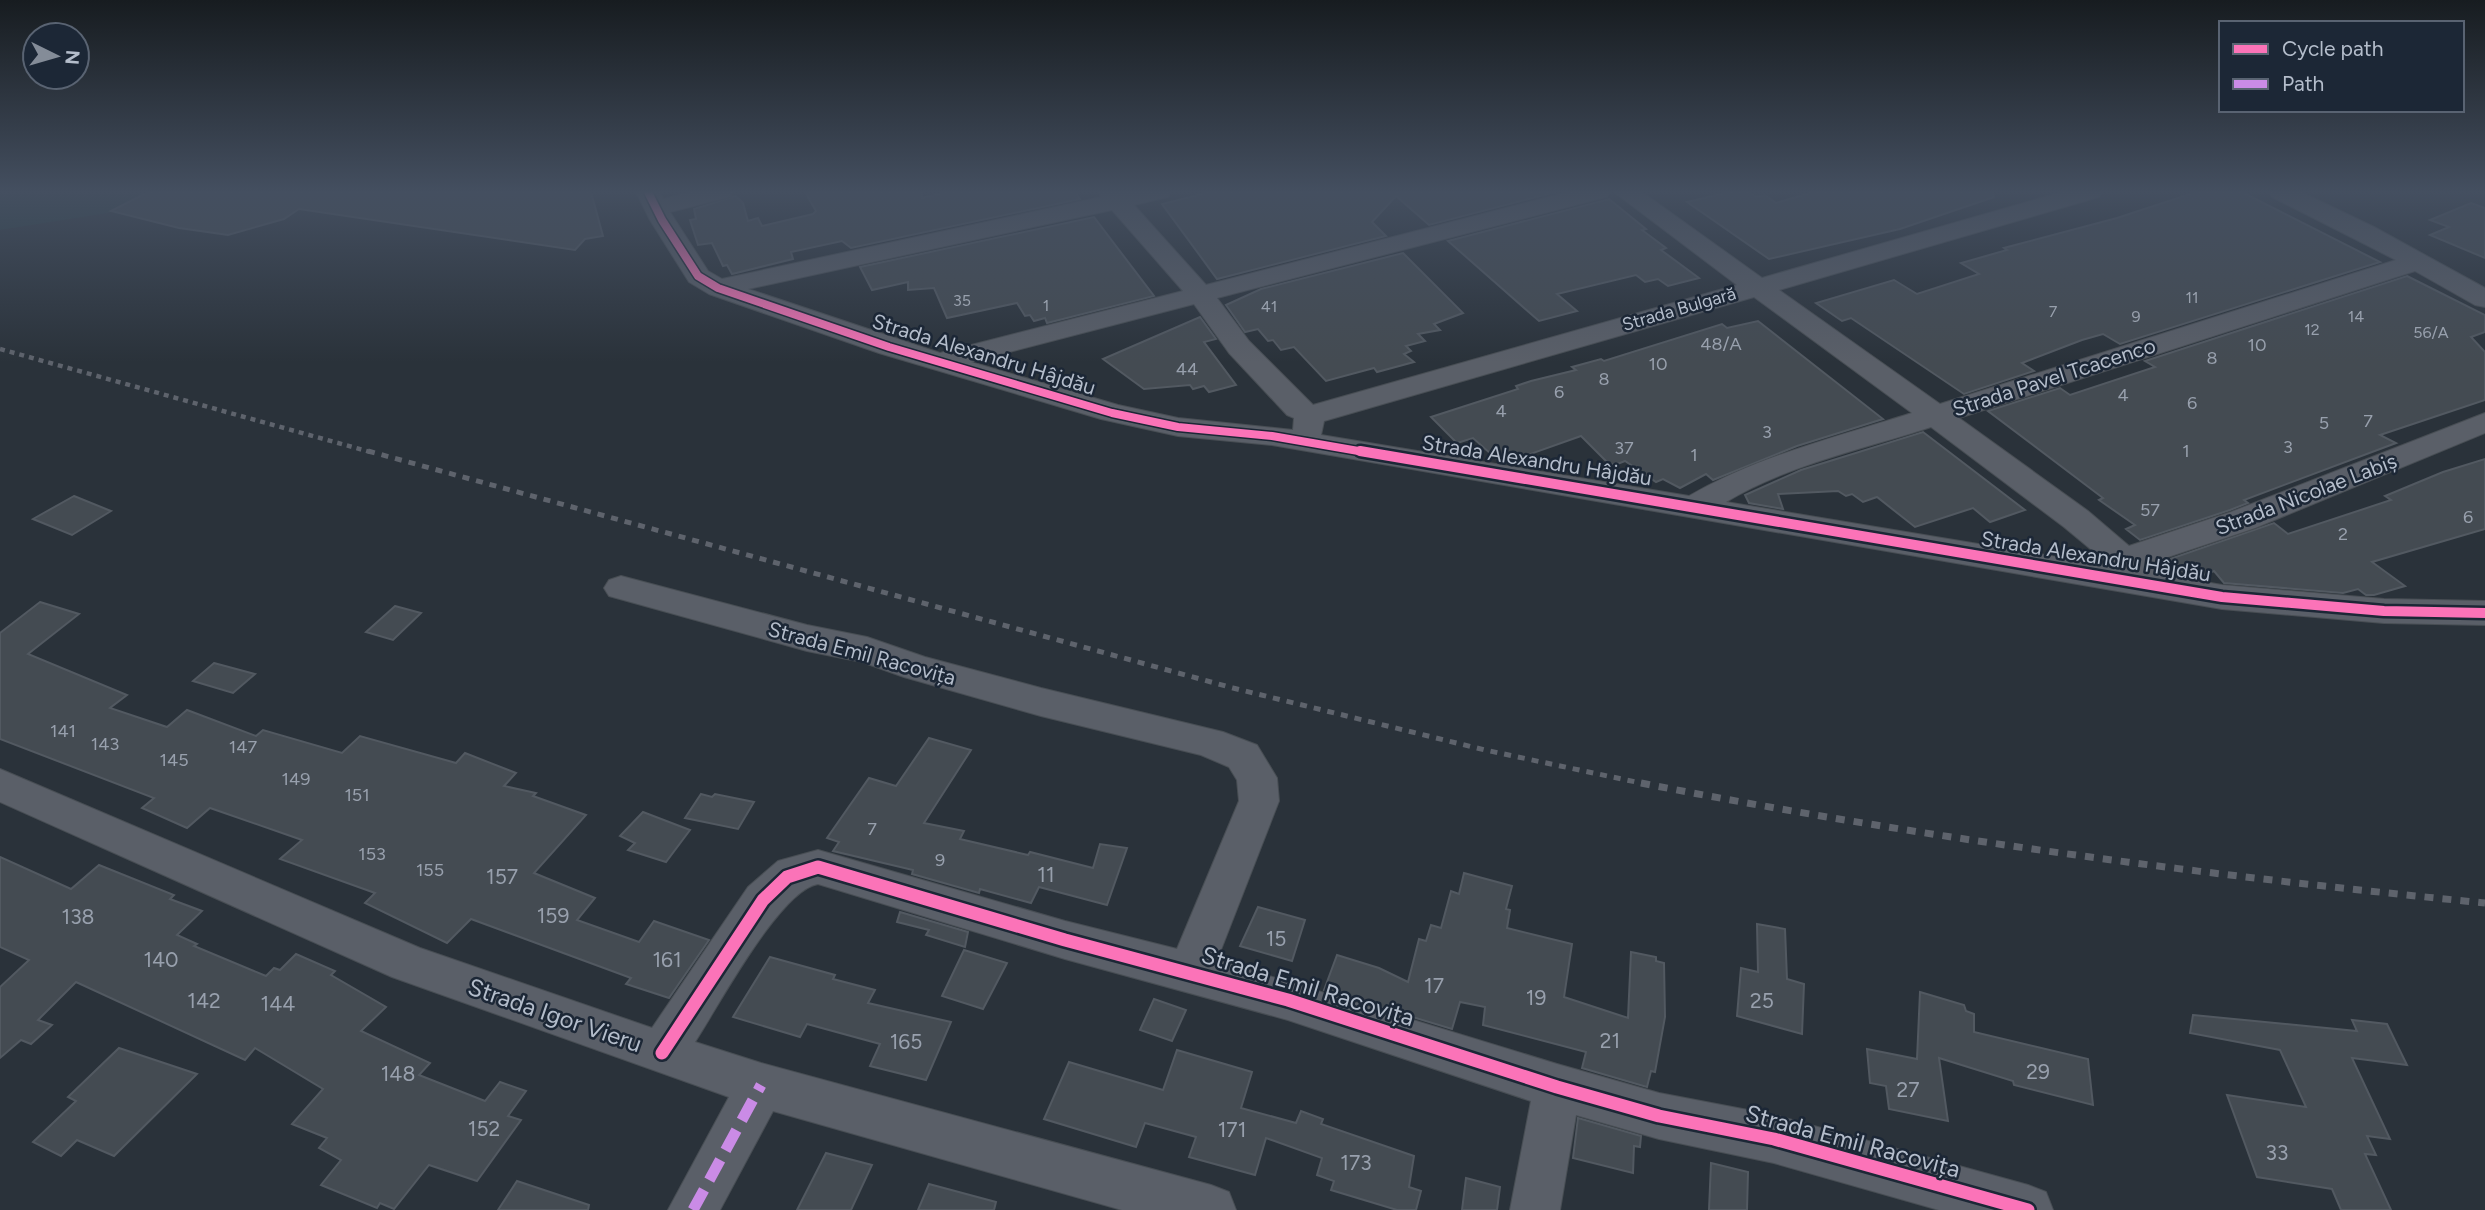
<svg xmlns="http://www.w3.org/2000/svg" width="2485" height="1210" font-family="Figtree,sans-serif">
  <rect width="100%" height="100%" fill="#2a323a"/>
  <path fill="#263d41" d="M0,192H149L108,213L0,230Z"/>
  <g fill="#444b52" stroke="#525961" stroke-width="2">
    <path d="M148,192H591L603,236L585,239L575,250L299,209L284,219L228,235L179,228L111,211Z"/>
    <path d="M805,192H922V198L947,192H1075L1080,199L851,248L842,241L791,252L793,259L732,274L727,265L723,266L712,243L698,245L690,220L696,219L694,209L736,196L743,203L748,221L758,218L762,226L813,214L816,211Z"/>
    <path d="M1210,192H1556L1429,225L1396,196L1372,222L1386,236L1217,279L1162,204Z"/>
    <path d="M1729,192H1749L1756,197L1765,195L1776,203L1813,192H1993L1994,197L1900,229L1769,259L1687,202Z"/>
    <path d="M2196,192H2242L2380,262L2120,344L2103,334L2082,340L2022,363L2034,371L1964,394L1851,318L1842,321L1816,303L1894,280L1917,294L1979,274L1961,263L2007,250L2004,248L2117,218Z"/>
    <path d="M1609,199L1646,229L1642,230L1666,248L1661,250L1699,278L1668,286L1658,279L1645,282L1636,275L1557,294L1577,311L1539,321L1448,241Z"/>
    <path d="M2471,203L2485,208V258L2430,235L2449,227L2430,220Z"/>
    <path d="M1094,217L1154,296L1047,323L1045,318L1034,321L1030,315L1025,316L1017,303L947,318L934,288L908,290V282L872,290L860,267Z"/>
    <path d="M1403,253L1463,313L1434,324L1440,330L1418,334L1425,341L1406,346L1411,351L1404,354L1414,362L1377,372L1374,368L1326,381L1294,347L1281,350L1273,340L1268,341L1258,329L1245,332L1226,305L1261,289Z"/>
    <path d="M2407,276L2485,315V332L2471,337L2485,352V400L2380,435L2396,443L2244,500L2248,503L2230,510L2140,540L2126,529L2135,525L2099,500L2103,498L1988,411L2060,388L2070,395L2155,367L2145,361Z"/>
    <path d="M1200,317L1216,339L1204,342L1236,385L1209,392L1204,386L1193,389L1190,385L1144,389L1103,359Z"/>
    <path d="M1758,321L1883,419L1797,446L1713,480L1706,474L1680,488L1663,479L1656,482L1625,461L1615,465L1608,463L1581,436L1505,463L1500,462L1473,438L1457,443L1431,417L1518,389L1516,386L1531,381L1576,370L1572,367L1601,359L1604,361L1722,324L1727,328Z"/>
    <path d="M1923,432L2025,510L1990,522L1973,508L1915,527L1877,497L1863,502L1852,494L1846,496L1838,491L1778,494L1783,509L1749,503L1745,495L1801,470Z"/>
    <path d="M2485,459V529L2372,562L2405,586L2374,595H2366L2358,589L2343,593L2224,583L2214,571L2195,578L2189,576L2167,560L2274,523L2288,534L2391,500L2385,496L2443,472Z"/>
    <path d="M74,496L111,511L72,535L33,519Z"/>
    <path d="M40,602L79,614L28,654L127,695L110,708L167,727L187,710L256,736L263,730L342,753L360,736L456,763L465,753L516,773L504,786L536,793L533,796L586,815L534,873L595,898L577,920L639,942L654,921L709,940L669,998L626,984L631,978L471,919L447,943L365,903L375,893L280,859L302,840L210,808L187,828L142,808L154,798L0,739V633Z"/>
    <path d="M395,606L421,613L393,640L366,632Z"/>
    <path d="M214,663L255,674L233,693L193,681Z"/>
    <path d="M929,738L971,750L924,823L964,831L960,839L1028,855L1030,852L1093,868L1100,844L1127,848L1107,905L1039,887L1031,903L980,889L979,893L912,874L913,870L833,851L839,842L827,838L869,778L896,786Z"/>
    <path d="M701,794L712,797L715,794L754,802L738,829L685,818Z"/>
    <path d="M643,812L690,830L666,862L628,850L635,843L620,836Z"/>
    <path d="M0,857L71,889L99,865L174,895L170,899L202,911L177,935L197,944L194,946L266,976L274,968L280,970L296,954L335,971L331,975L386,1007L361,1031L430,1063L419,1075L485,1101L500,1082L526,1091L508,1116L521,1120L477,1181L429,1165L394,1209L380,1203L377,1208L321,1185L341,1160L319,1148L327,1138L292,1124L323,1089L255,1048L245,1060L76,982L38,1020L52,1025L31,1044L21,1040L0,1058V987L29,960L0,947Z"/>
    <path d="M1464,873L1512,886L1506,909L1510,910L1507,928L1572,944L1564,997L1628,1018L1631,952L1656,957V961L1664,963L1665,1017L1655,1072L1651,1071L1647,1087L1582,1068L1586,1052L1483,1025L1485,1007L1460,1002L1452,1029L1324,990L1337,955L1379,968L1408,982L1419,939L1426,941L1431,925L1441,928L1451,891L1459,894Z"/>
    <path d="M1258,907L1305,920L1292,961L1240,946Z"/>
    <path d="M900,912L968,932L965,947L926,935L929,930L897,922Z"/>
    <path d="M1757,924L1785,929L1787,979L1804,984L1802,1034L1737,1016L1741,968L1758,972Z"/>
    <path d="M964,950L1007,963L983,1009L942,996Z"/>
    <path d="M770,957L835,975L833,979L875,990L868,1003L951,1022L926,1080L870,1066L880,1044L807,1024L800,1037L733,1017Z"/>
    <path d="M1920,992L1964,1005L1966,1011L1974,1014V1032L2088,1059L2093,1105L2014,1085L2013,1081L1939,1058L1948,1121L1889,1109L1886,1086L1870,1083L1867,1049L1917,1059Z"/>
    <path d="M1154,999L1186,1010L1172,1041L1140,1030Z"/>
    <path d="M2193,1015L2357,1031L2352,1020L2387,1024L2407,1065L2352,1058L2390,1139L2367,1136L2376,1155L2365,1154L2391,1210H2341L2332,1189L2257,1177L2227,1095L2306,1107L2280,1050L2190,1033Z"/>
    <path d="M119,1048L197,1074L114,1156L77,1140L61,1156L33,1142L76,1101L68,1097Z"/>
    <path d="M1177,1050L1252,1072L1241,1108L1296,1123L1301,1111L1323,1119L1321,1124L1414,1156L1409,1187L1421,1191L1416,1210H1397L1331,1190L1334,1181L1317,1175L1322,1158L1266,1138L1255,1175L1189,1157L1196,1137L1145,1123L1136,1147L1044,1119L1069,1062L1163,1090Z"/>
    <path d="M1578,1118L1641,1136L1640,1147L1634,1146L1633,1173L1573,1158Z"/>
    <path d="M826,1153L872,1165L851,1210H797Z"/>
    <path d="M1711,1163L1748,1172L1747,1210H1709Z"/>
    <path d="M1466,1178L1500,1187L1497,1210H1462Z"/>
    <path d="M517,1181L589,1205L588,1210H498Z"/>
    <path d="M929,1184L996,1202L994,1210H918Z"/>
  </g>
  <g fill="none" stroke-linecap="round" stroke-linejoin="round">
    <g stroke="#484e54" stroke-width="2">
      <g id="minor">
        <path d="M636,192H660L663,199L689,192H733L730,197L670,212L708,271L722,279L1101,197L1098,192H1171L1168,197L1134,205L1206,285L1568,192H1610L1607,197L1217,298L1249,341L1313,405L1737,285L1614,192H1642L1762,278L2062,192H2102L2099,197L1779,290L1940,404L2396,260L2272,197L2269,192H2301L2374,227L2485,288V307L2475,305L2415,271L1959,418L2088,511L2129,546L2231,512L2485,413V433L2255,528L2150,563L2165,575L2222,585L2384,599L2485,601V625L2384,623L2222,609L1272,445L1178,436L1101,419L879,353L709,294L689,282L650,220ZM1112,210L1183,291L940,353L748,289ZM1754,297L1912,413C1837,437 1758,456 1689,496L1321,435L1324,421ZM1194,304L1229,353L1287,415L1294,418L1293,430L1178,418L1118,405L971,362ZM1931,427L2064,527L2111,566L1726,502C1787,465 1864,449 1931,427Z"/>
        <path d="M621,576L807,625L867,637L925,657L1041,688L1223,732L1257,745L1277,778L1279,801L1217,960L1557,1064L1659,1093L1774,1115L2028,1185L2046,1192L2053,1210H1939L1774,1163L1659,1139L1576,1115L1560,1210H1510L1531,1101L1288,1020L1065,959L818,884C780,890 718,1007 695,1042L761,1063L1211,1185L1229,1192L1236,1210H1122L773,1111L720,1210H668L729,1097L392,977L0,802V769L420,948L652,1028L748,887L778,861L818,850L1065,921L1177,949L1239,801L1237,780L1229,767L1201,755L1041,716L904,677L862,662L807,651L609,596L604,588L609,580Z"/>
      </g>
    </g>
    <use href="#minor" fill="#5a5f68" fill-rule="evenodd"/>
    <path stroke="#5e636c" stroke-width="4.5" stroke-dasharray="5 5" stroke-linecap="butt" d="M0,349L374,453"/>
    <path stroke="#5e636c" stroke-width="5" stroke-dasharray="7 7" stroke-linecap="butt" d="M368,451L1233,688L1485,750L1650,785"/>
    <path stroke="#5e636c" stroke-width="7" stroke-dasharray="9 9" stroke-linecap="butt" d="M1641,783C1921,838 2202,875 2485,903"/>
    <path stroke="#ca8be6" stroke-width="11" stroke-dasharray="23 11" stroke-linecap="butt" d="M693,1210L761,1085"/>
    <g stroke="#1c2736" stroke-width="11">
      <path id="cycleway-far2" d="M648,192L662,220L698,276L718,288L889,347L1112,413L1178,427L1272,436L1370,453"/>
    </g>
    <g stroke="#1c2736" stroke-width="15">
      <path id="cycleway-far1" d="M1360,451L2222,597L2384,611L2485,613"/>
    </g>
    <g stroke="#1c2736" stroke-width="18">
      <path id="cycleway" d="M662,1053L763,900L787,877L818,867L1065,940L1288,1000L1557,1087L1659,1116L1774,1139L2028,1210"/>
    </g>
    <use href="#cycleway-far2" stroke="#fb73b8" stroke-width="8"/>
    <use href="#cycleway-far1" stroke="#fb73b8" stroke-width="10"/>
    <use href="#cycleway" stroke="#fb73b8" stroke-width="13"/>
  </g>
  <linearGradient id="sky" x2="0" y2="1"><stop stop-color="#171c20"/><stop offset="0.53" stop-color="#444f60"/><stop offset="1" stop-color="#444f60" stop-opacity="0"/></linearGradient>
  <rect width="2485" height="362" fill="url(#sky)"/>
  <g text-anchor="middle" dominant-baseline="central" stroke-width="5" stroke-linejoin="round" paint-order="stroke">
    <g font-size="16" fill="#98a0ad">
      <text x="2192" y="297">11</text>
      <text x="962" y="300">35</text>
      <text x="1046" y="305">1</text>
      <text x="1269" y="306">41</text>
      <text x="2053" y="311">7</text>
      <text x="2136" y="316">9</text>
      <text x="2356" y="316">14</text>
      <text x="2312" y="329">12</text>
      <text x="2431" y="332">56/A</text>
    </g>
    <g font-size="18" fill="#b4bdcb" stroke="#1c2736">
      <text transform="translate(1679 309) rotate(-16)">Strada Bulgară</text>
    </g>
    <g font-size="18" fill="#98a0ad">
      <text x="1721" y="344">48/A</text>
      <text x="2257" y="345">10</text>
      <text x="2212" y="358">8</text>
      <text x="1658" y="364">10</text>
      <text x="1187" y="369">44</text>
      <text x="1604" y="379">8</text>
      <text x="1559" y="392">6</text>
      <text x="2123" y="395">4</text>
      <text x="2192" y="403">6</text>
      <text x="1501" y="411">4</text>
      <text x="2368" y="421">7</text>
      <text x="2324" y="423">5</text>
      <text x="1767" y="432">3</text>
      <text x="2288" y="447">3</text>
      <text x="1624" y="448">37</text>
      <text x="2186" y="451">1</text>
      <text x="1694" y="455">1</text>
      <text x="2150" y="510">57</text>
      <text x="2468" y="517">6</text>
      <text x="2343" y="534">2</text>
      <text x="63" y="731">141</text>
      <text x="105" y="744">143</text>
      <text x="243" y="747">147</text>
      <text x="174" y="760">145</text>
      <text x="296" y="779">149</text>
      <text x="357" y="795">151</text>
      <text x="872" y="829">7</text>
      <text x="372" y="854">153</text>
      <text x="940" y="860">9</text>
      <text x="430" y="870">155</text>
    </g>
    <g font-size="21" fill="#b4bdcb" stroke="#1c2736">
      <text transform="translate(984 354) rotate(17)">Strada Alexandru Hâjdău</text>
      <text transform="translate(2054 377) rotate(-18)">Strada Pavel Tcacenco</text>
      <text transform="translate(1537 460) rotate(9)">Strada Alexandru Hâjdău</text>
      <text transform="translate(2306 494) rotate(-21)">Strada Nicolae Labiș</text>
      <text transform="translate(2096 556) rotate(9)">Strada Alexandru Hâjdău</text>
      <text transform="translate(862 653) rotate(15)">Strada Emil Racovița</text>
    </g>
    <g font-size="21" fill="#98a0ad">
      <text x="1046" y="874">11</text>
      <text x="502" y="876">157</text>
      <text x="553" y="915">159</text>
      <text x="78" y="916">138</text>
      <text x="1276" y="938">15</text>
      <text x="161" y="959">140</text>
      <text x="667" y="959">161</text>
      <text x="1434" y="985">17</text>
      <text x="1536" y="997">19</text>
      <text x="204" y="1000">142</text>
      <text x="1762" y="1000">25</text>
      <text x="278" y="1003">144</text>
      <text x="1610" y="1040">21</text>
      <text x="906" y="1041">165</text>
      <text x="2038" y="1071">29</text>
      <text x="398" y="1073">148</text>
      <text x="1908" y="1089">27</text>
      <text x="484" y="1128">152</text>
      <text x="1232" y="1129">171</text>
      <text x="2277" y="1152">33</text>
      <text x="1356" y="1162">173</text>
    </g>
    <g font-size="24" fill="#b4bdcb" stroke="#1c2736">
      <text transform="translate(1308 986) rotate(17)">Strada Emil Racovița</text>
      <text transform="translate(555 1015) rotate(19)">Strada Igor Vieru</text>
      <text transform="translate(1853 1141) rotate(15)">Strada Emil Racovița</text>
    </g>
  </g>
  <rect x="2219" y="21" width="245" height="91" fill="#1c2736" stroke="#596372" stroke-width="2"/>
  <rect x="2233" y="44" width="35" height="10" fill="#fb73b8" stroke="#596372" stroke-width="2"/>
  <text x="2282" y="56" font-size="21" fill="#b4bdcb">Cycle path</text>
  <rect x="2233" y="79" width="35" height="10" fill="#ca8be6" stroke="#596372" stroke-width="2"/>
  <text x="2282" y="91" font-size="21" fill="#b4bdcb">Path</text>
  <g transform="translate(56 56) rotate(95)"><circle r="33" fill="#1c2736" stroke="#596372" stroke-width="2"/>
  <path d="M0-5L12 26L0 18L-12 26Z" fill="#848c98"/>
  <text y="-10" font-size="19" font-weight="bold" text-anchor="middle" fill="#b4bdcb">N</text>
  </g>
</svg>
